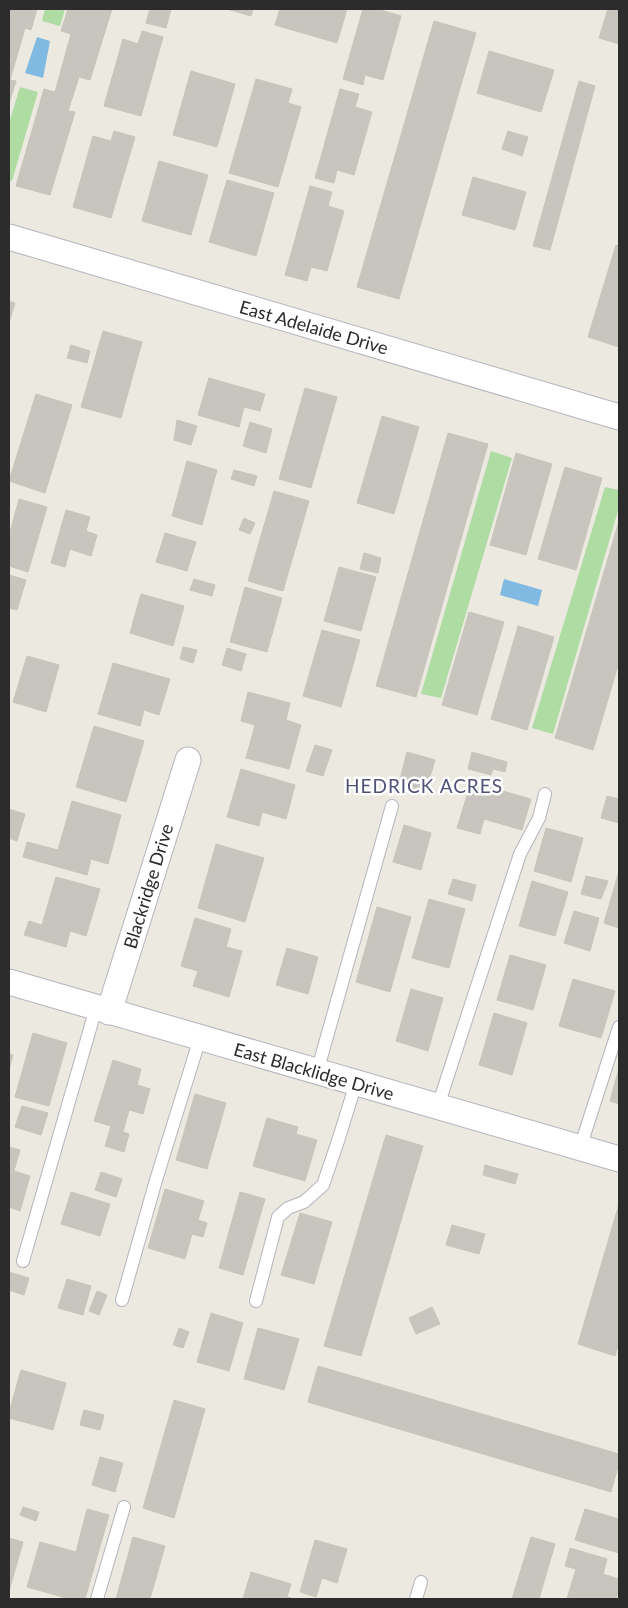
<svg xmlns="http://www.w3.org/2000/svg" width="628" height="1608" font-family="Lato,sans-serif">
  <rect width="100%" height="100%" fill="#ece9e0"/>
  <g fill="#aedca3">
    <path d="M45,9H65L60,26L42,21Z"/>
    <path d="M20,87L38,92L12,181L9,180V123Z"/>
    <path d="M491,451L512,458L441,698L421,694Z"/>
    <path d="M605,487L619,490V507L553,734L532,728Z"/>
  </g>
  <g fill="#80b9e2">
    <path d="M37,37L50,41L43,78L25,73Z"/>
    <path d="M504,579L542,590L538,606L500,595Z"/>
  </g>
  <g fill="#c8c5bf" stroke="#c7c5ba">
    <path d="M9,9H37L31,30L25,28L10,80L16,81L9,104Z"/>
    <path d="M68,9H112L90,80L79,77L68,111L75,112L50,195L16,186L44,89L55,92L71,34L61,31Z"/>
    <path d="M150,9H171L166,28L146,23Z"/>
    <path d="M227,9H253L251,16Z"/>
    <path d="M280,9H347L337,43L275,25Z"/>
    <path d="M363,9H377L401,16L383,80L365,75L363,85L343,79Z"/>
    <path d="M608,9H619V44L599,38Z"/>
    <path d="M434,21L476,33L399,299L357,287Z"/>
    <path d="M142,31L163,37L141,116L104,106L123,39L138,44Z"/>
    <path d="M489,51L554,70L541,112L477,93Z"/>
    <path d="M191,71L235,84L217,147L173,135Z"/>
    <path d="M256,79L292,89L288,103L301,107L278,187L229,173Z"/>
    <path d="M579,81L595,86L550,250L533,246Z"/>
    <path d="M340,89L359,94L355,107L372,112L354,175L337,170L334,183L315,178Z"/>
    <path d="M114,131L135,137L111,218L73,207L93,136L111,141Z"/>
    <path d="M508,131L528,137L522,156L502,149Z"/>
    <path d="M159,161L208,175L191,235L142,221Z"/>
    <path d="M473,177L526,192L515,230L462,215Z"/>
    <path d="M227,180L274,193L256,256L209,242Z"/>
    <path d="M310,186L332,192L328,206L344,211L327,271L311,267L307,281L285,275Z"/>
    <path d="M616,245L619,246V347L588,337Z"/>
    <path d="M9,301L15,303L9,323Z"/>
    <path d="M103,331L142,342L121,418L81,407Z"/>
    <path d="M71,345L90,351L87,363L67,358Z"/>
    <path d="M209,378L265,394L260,411L244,407L239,427L198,415Z"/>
    <path d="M305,388L337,397L311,488L279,479Z"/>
    <path d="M36,394L72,405L45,493L9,481Z"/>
    <path d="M382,416L419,427L394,514L357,503Z"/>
    <path d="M177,420L197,426L191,445L174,440Z"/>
    <path d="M250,422L272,429L266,453L243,446Z"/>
    <path d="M448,433L488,444L416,697L376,686Z"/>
    <path d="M516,453L552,464L526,555L490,545Z"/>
    <path d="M187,461L217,470L202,525L172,516Z"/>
    <path d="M565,467L602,478L576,570L538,559Z"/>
    <path d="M234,470L257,476L254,486L231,479Z"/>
    <path d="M274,491L309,501L283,591L248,581Z"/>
    <path d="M19,499L47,507L28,572L9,566V536Z"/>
    <path d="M66,510L90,517L86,531L97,535L91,556L70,549L65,567L51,563Z"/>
    <path d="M244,518L255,523L250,534L239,530Z"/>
    <path d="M619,521V662L593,750L555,738Z"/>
    <path d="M165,533L196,542L187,571L156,562Z"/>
    <path d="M364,553L381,558L378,573L360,569Z"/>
    <path d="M339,567L376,577L361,631L324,621Z"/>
    <path d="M9,575L26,580L17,610L9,608Z"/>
    <path d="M194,579L215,585L212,596L190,590Z"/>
    <path d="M245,587L282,598L267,652L230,642Z"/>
    <path d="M141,594L184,606L173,646L130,633Z"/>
    <path d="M469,612L504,622L477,715L442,705Z"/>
    <path d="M518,626L554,637L527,730L491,719Z"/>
    <path d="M322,630L360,640L341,707L303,696Z"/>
    <path d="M183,647L197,650L193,663L180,659Z"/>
    <path d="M227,648L246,654L241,671L222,665Z"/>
    <path d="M27,656L59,665L46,712L13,702Z"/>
    <path d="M113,663L170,679L159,715L144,710L140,726L98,714Z"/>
    <path d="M248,692L290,703L286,720L301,725L289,769L246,758L255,725L241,721Z"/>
    <path d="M94,726L144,741L126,802L76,787Z"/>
    <path d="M315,745L332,750L323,776L306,771Z"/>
    <path d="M407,752L435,760L425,794L398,787Z"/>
    <path d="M472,752L507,762L505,772L493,769L491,775L468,769Z"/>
    <path d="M241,769L295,785L286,819L262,812L259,826L227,817Z"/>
    <path d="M471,782L531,799L522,830L484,819L480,834L457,828Z"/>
    <path d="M607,796L619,799V823L601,818Z"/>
    <path d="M72,801L121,815L108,864L91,859L87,875L23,857L27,842L58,850Z"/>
    <path d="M9,809L25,814L17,841L9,838Z"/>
    <path d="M404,825L431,833L421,870L393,862Z"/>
    <path d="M546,828L583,838L571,882L534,871Z"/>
    <path d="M216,844L264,858L245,922L198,908Z"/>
    <path d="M619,871V928L604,923Z"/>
    <path d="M586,876L608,881L601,899L581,894Z"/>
    <path d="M56,877L100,889L86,936L70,931L66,947L24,935L29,921L42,925Z"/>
    <path d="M453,879L476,885L472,901L448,894Z"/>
    <path d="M532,881L568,892L555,936L519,926Z"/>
    <path d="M429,899L465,909L449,968L412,958Z"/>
    <path d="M377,907L411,917L390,992L356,982Z"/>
    <path d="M574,911L599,918L590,951L564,943Z"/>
    <path d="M195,918L231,929L226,947L242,951L229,997L193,986L198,971L181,966Z"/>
    <path d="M287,948L318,957L308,994L276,985Z"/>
    <path d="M510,955L546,965L533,1010L497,1000Z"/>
    <path d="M573,979L615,991L601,1038L559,1026Z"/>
    <path d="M411,989L443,998L428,1051L396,1041Z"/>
    <path d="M494,1013L527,1023L512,1075L479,1065Z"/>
    <path d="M33,1033L67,1043L49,1106L15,1097Z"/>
    <path d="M9,1054L13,1055L9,1070Z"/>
    <path d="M113,1060L141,1069L137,1085L150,1089L143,1114L129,1110L123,1132L129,1134L124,1152L105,1146L111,1126L94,1121Z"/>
    <path d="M619,1068V1104L610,1101Z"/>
    <path d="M195,1094L226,1103L207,1169L176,1160Z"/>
    <path d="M22,1106L48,1113L41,1135L15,1127Z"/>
    <path d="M267,1118L298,1127L296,1134L317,1140L305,1181L253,1166Z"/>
    <path d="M386,1135L423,1146L361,1356L324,1346Z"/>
    <path d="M9,1147L20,1150L14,1171L30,1176L20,1211L9,1207Z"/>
    <path d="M485,1165L518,1174L515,1184L483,1175Z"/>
    <path d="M101,1172L122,1179L116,1197L95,1190Z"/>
    <path d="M165,1189L204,1201L198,1220L207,1223L203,1237L192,1234L185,1259L148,1248Z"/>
    <path d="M71,1192L110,1204L100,1236L61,1224Z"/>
    <path d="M240,1192L265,1199L243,1275L219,1268Z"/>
    <path d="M619,1204V1342L615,1356L578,1344Z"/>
    <path d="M300,1213L332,1222L314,1284L281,1275Z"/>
    <path d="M452,1225L485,1234L479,1254L446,1245Z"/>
    <path d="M9,1272L29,1278L24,1295L9,1290Z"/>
    <path d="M67,1279L91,1286L83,1315L58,1308Z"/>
    <path d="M97,1291L107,1295L99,1315L89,1311Z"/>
    <path d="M432,1307L440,1324L416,1334L409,1318Z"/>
    <path d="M211,1313L243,1323L229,1371L197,1362Z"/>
    <path d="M179,1328L189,1332L183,1348L173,1345Z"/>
    <path d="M258,1328L299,1339L284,1390L244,1379Z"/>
    <path d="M318,1366L619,1454V1463L611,1492L308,1402Z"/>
    <path d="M21,1370L66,1383L53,1430L9,1418V1413Z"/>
    <path d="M174,1400L205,1409L174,1518L143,1508Z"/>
    <path d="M84,1410L104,1415L100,1430L80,1425Z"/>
    <path d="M100,1457L123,1463L115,1492L92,1485Z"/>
    <path d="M23,1507L39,1512L36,1521L20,1515Z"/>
    <path d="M87,1509L109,1515L85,1599H70L27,1587L40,1542L76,1552Z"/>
    <path d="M585,1509L619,1519V1553L575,1540Z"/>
    <path d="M133,1537L165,1546L150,1599H116Z"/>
    <path d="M531,1537L555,1544L539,1599H512Z"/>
    <path d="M9,1538L23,1542L9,1591Z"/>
    <path d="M315,1540L347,1549L337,1583L322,1578L316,1597L300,1592Z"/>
    <path d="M570,1548L607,1559L603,1574L619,1579V1589L616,1599H567L576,1569L565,1566Z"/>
    <path d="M251,1572L291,1584L287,1597L295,1599H243Z"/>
  </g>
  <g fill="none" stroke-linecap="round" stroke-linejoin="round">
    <g stroke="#b4b4be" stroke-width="14">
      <g id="lane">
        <path d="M317,1072L392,806"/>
        <path d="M438,1106L520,854L539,818L545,794"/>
        <path d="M580,1148L619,1027"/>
        <path d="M23,1261L96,1008"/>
        <path d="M122,1300L156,1180L200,1038"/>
        <path d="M256,1301L278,1217L288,1208L304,1202L323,1185L338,1141L356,1083"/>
        <path d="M97,1599L124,1507"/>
        <path d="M416,1599L421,1582"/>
      </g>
    </g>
    <g stroke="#b4b4be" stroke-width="27">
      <g id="street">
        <path d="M9,237L619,417"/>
        <path d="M9,982L619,1159"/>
        <path d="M109,1012L188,760"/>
      </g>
    </g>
    <use href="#lane" stroke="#fff" stroke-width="12"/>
    <use href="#street" stroke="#fff" stroke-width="25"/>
  </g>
  <g text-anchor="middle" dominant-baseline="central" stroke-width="5" stroke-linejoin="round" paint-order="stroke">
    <g font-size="18" fill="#2c2c2c" stroke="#fff">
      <text transform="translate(314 327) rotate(16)">East Adelaide Drive</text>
      <text transform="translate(148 886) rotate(-73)">Blackridge Drive</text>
      <text transform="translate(314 1071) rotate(16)">East Blacklidge Drive</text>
    </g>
    <g font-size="19" letter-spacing="1" fill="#515278" stroke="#fff">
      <text x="424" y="785">HEDRICK ACRES</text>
    </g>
  </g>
  <rect width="628" height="1608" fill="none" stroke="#2c2c2c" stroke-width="20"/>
</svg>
